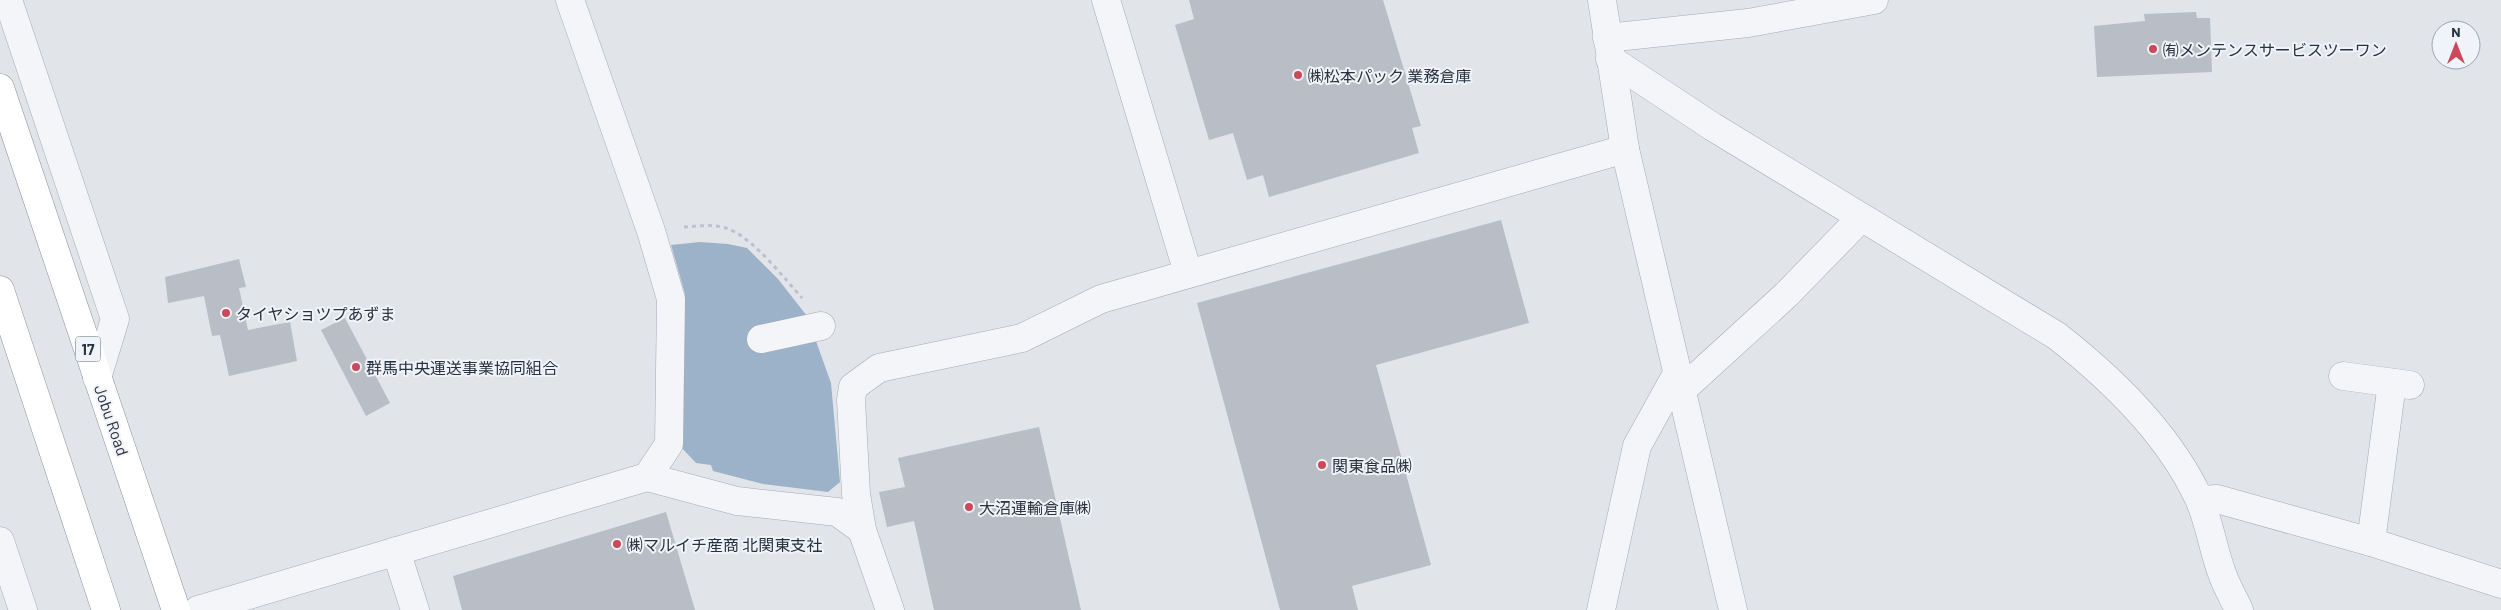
<svg xmlns="http://www.w3.org/2000/svg" width="2501" height="610" font-family="Barlow,'Noto Sans JP',sans-serif">
  <rect width="100%" height="100%" fill="#e1e4e9"/>
  <path fill="#9cb2c9" d="M700,242L728,244L747,248L778,279L807,316L831,383L840,482L828,492L763,484L713,471L711,465L696,463L680,446L685,294L671,245Z"/>
  <g fill="#b8bdc6">
    <path d="M1189,0H1383L1421,126L1412,128L1419,153L1269,197L1263,175L1247,180L1233,133L1209,140L1175,25L1194,19Z"/>
    <path d="M2196,12L2197,18H2210L2212,72L2097,77L2094,26L2145,21L2144,14Z"/>
    <path d="M1501,220L1529,323L1376,365L1431,565L1352,586L1358,610H1280L1197,303Z"/>
    <path d="M239,259L246,287L239,288L248,330L290,322L297,361L229,376L220,335L212,336L204,296L168,303L165,277Z"/>
    <path d="M345,318L390,403L366,416L321,330Z"/>
    <path d="M1039,427L1081,610H934L914,521L887,527L879,492L905,487L898,458Z"/>
    <path d="M666,512L695,610H462L453,576Z"/>
  </g>
  <g fill="none" stroke-linecap="round" stroke-linejoin="round">
    <g stroke="#a6abb3" stroke-width="29">
      <g id="minor">
        <path d="M8,0L115,319L97,378"/>
        <path d="M570,0L651,231L671,299L669,444L647,477"/>
        <path d="M1106,0L1188,273"/>
        <path d="M1602,0L1625,149L1733,610"/>
        <path d="M1607,38L1748,23L1874,0"/>
        <path d="M1610,59L1713,127L2057,336C2112,379 2169,434 2199,499C2210,523 2213,551 2223,576C2227,587 2234,599 2239,610"/>
        <path d="M761,339L821,326"/>
        <path d="M2343,376L2410,385"/>
        <path d="M1683,389L1786,295L1861,218"/>
        <path d="M2200,500L2217,499L2371,542L2501,584"/>
        <path d="M0,541L23,610"/>
        <path d="M2371,542L2392,383"/>
        <path d="M396,551L415,610"/>
        <path d="M198,610L647,477L737,501L837,512L862,530"/>
        <path d="M890,610L862,530L856,494L851,400L853,387L879,368L1022,338L1101,299L1625,149"/>
        <path d="M1601,610L1637,446L1678,372"/>
      </g>
    </g>
    <g stroke="#8891a0" stroke-width="29">
      <g id="highway">
        <path d="M0,88L176,610"/>
        <path d="M0,290L106,610"/>
      </g>
    </g>
    <path stroke="#bec2c8" stroke-width="3" stroke-dasharray="4 4" stroke-linecap="butt" d="M684,227C700,226 718,223 733,231C756,242 785,279 802,298"/>
    <use href="#minor" stroke="#f3f5f8" stroke-width="28"/>
    <use href="#highway" stroke="#fff" stroke-width="28"/>
  </g>
  <g fill="#cc485b" stroke="#f0f3f7" stroke-width="2">
    <circle cx="2153" cy="49" r="5"/>
    <circle cx="1298" cy="75" r="5"/>
    <circle cx="226" cy="313" r="5"/>
    <circle cx="356" cy="367" r="5"/>
    <circle cx="1322" cy="465" r="5"/>
    <circle cx="969" cy="507" r="5"/>
    <circle cx="617" cy="544" r="5"/>
  </g>
  <g text-anchor="middle" dominant-baseline="central" stroke-width="4" stroke-linejoin="round" paint-order="stroke">
    <rect fill="#f0f3f7" stroke="#656c78" stroke-width="1" x="75.5" y="336.5" width="25" height="25" rx="4"/>
    <g font-size="15" font-weight="bold" fill="#293241">
      <text x="88" y="349">17</text>
    </g>
    <g font-size="16" fill="#293241" stroke="#f0f3f7" text-anchor="start">
      <text x="2163" y="49">㈲メンテンスサービスツーワン</text>
      <text x="1308" y="75">㈱松本パック 業務倉庫</text>
      <text x="236" y="313">タイヤショツプあずま</text>
      <text x="366" y="367">群馬中央運送事業協同組合</text>
      <text x="1332" y="465">関東食品㈱</text>
      <text x="979" y="507">大沼運輸倉庫㈱</text>
      <text x="627" y="544">㈱マルイチ産商 北関東支社</text>
    </g>
    <g font-size="16" fill="#293241" stroke="#f0f3f7">
      <text transform="translate(112 420) rotate(71)">Jobu Road</text>
    </g>
  </g>
  <g transform="translate(2456 45)"><circle r="24" fill="#f0f3f7" stroke="#a0a6ae"/>
  <path d="M0-4L9 19L0 12L-9 19Z" fill="#cc485b"/>
  <text y="-8" font-size="14" font-weight="bold" text-anchor="middle" fill="#293241">N</text>
  </g>
</svg>
